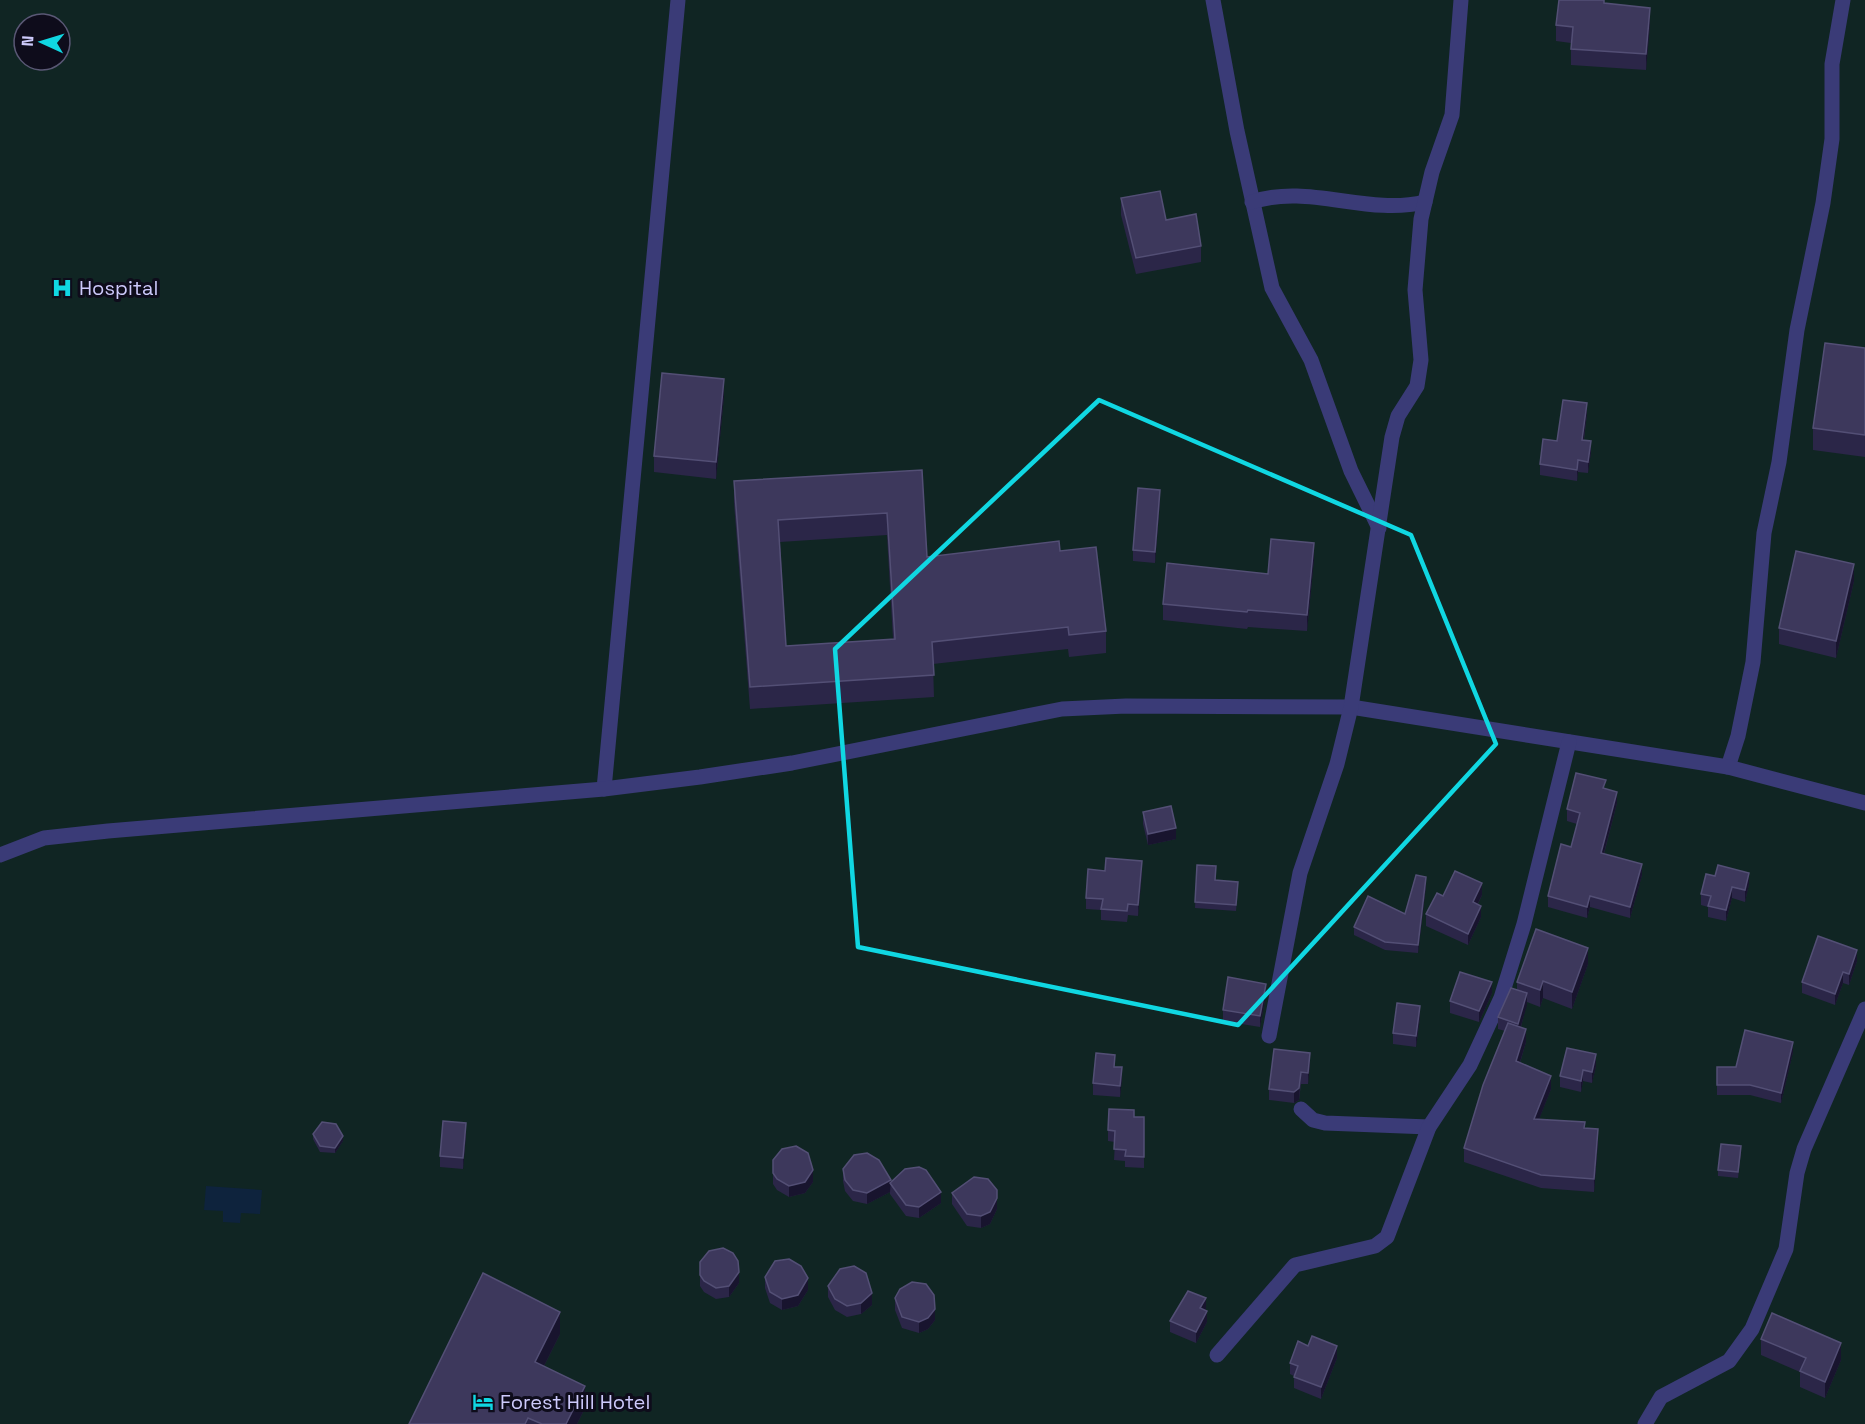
<svg xmlns="http://www.w3.org/2000/svg" width="1865" height="1424" font-family="'Space Grotesk',sans-serif">
  <rect width="100%" height="100%" fill="#0e0c1b"/>
  <path fill="#102523" fill-rule="evenodd" d="M0,0H1865V1424H0ZM24,24H60V60H24Z"/>
  <path fill="#0e233d" d="M206,1186L262,1190L260,1214L241,1213L240,1223L223,1222V1211L204,1210Z"/>
  <g fill="none" stroke-linecap="round" stroke-linejoin="round">
    <g stroke="#3a3b77" stroke-width="15">
      <path d="M1213,0L1237,131L1272,288L1311,360L1351,471L1379,528"/>
      <path d="M1252,202C1309,183 1366,216 1425,202"/>
      <path d="M1728,767L1738,736L1753,662L1764,533L1779,462L1797,330L1823,203L1832,139V64L1843,0"/>
      <path d="M604,789L678,0"/>
      <path d="M0,855L44,838L108,831L604,789L700,777L792,763L1062,709L1126,706L1351,707L1728,767L1865,803"/>
      <path d="M1269,1036L1300,873L1337,764L1351,707L1392,437L1398,416L1417,386L1421,360L1415,290L1421,219L1432,172L1452,115L1461,0"/>
      <path d="M1301,1109L1313,1120L1325,1123L1429,1127"/>
      <path d="M1217,1355L1295,1265L1375,1246L1387,1237L1429,1127L1470,1065L1501,998L1524,924L1569,742"/>
      <path d="M1645,1424L1661,1397L1729,1361L1752,1329L1786,1249L1797,1173L1804,1149L1865,1009"/>
    </g>
  </g>
  <g fill="#2b2648" fill-rule="evenodd">
    <path d="M1606,3L1650,24L1646,70L1571,65V43L1556,41V25Z"/>
    <path d="M1121,198L1166,220L1201,246V262L1136,274L1121,215Z"/>
    <path d="M1865,348V457L1813,450V428Z"/>
    <path d="M724,396L716,479L654,472V456Z"/>
    <path d="M1587,414L1584,440L1591,452L1588,473L1578,472L1577,481L1540,475V464L1557,441Z"/>
    <path d="M922,470L927,557L1060,551L1106,631V653L1069,657L1068,649L933,664L934,697L750,709L734,503V481ZM887,535L893,639L786,646L780,542Z"/>
    <path d="M1160,501L1155,563L1133,561V550Z"/>
    <path d="M1314,559L1307,631L1248,627L1247,629L1163,620V604L1268,574Z"/>
    <path d="M1854,581L1836,658L1779,644V628Z"/>
    <path d="M1606,789L1617,803L1604,854L1642,875L1630,918L1590,907L1587,918L1548,907V896L1571,847L1577,824L1567,821V809Z"/>
    <path d="M1143,812L1176,839L1148,845L1143,824Z"/>
    <path d="M1197,865L1216,880L1238,888L1236,911L1195,908Z"/>
    <path d="M1142,873L1138,916L1128,915L1127,922L1101,920V910L1086,909V898Z"/>
    <path d="M1749,884L1745,902L1732,898L1726,921L1708,917V907L1701,905V894Z"/>
    <path d="M1426,886L1418,953L1385,950L1354,935V927L1405,914Z"/>
    <path d="M1482,895L1478,904L1481,917L1468,945L1426,926V914L1443,896Z"/>
    <path d="M1857,961L1849,985L1843,983L1835,1005L1802,993V982Z"/>
    <path d="M1588,964L1572,1009L1543,998L1540,1007L1527,1002L1521,1027L1526,1042L1520,1063L1551,1089L1539,1119L1585,1128L1598,1142L1594,1192L1541,1188L1464,1162V1148L1505,1031L1498,1029V1017L1517,990V982Z"/>
    <path d="M1492,993L1479,1022L1450,1013V1001Z"/>
    <path d="M1266,995L1260,1027L1223,1021V1010Z"/>
    <path d="M1420,1017L1416,1047L1393,1044V1033Z"/>
    <path d="M1793,1052L1781,1103L1750,1095H1717V1067H1736Z"/>
    <path d="M1310,1064L1308,1084H1301L1299,1100L1294,1103L1269,1100V1089Z"/>
    <path d="M1596,1066L1592,1083L1583,1081L1581,1092L1560,1087V1076Z"/>
    <path d="M1115,1067L1122,1078L1120,1097L1093,1095V1083Z"/>
    <path d="M1134,1117H1144V1168L1125,1167V1161L1114,1160L1115,1142L1108,1141V1130Z"/>
    <path d="M313,1134L343,1141L335,1153L320,1152L313,1139Z"/>
    <path d="M466,1134L463,1169L440,1167V1156Z"/>
    <path d="M1741,1152L1738,1178L1718,1176V1170Z"/>
    <path d="M773,1160L813,1182L805,1193L789,1197L777,1190L773,1184Z"/>
    <path d="M843,1169L891,1182L941,1203L919,1218L906,1216L890,1194V1192L867,1204L853,1201L845,1191L843,1181Z"/>
    <path d="M952,1193L997,1209L990,1224L981,1228L967,1226L952,1204Z"/>
    <path d="M700,1262L739,1283L729,1297L716,1299L704,1292L700,1286Z"/>
    <path d="M765,1277L808,1290L798,1306L782,1310L770,1303L765,1288Z"/>
    <path d="M828,1286L872,1305L861,1314L847,1317L835,1310L828,1297Z"/>
    <path d="M895,1298L935,1320L928,1329L919,1333L902,1328L895,1310Z"/>
    <path d="M1206,1309L1205,1310L1207,1322L1196,1343L1170,1332V1321Z"/>
    <path d="M560,1334L544,1366L585,1408L577,1424H409Z"/>
    <path d="M1761,1339L1841,1360L1825,1398L1800,1387V1372L1761,1355Z"/>
    <path d="M1308,1346L1337,1358L1321,1399L1294,1388V1376L1290,1374V1363Z"/>
  </g>
  <g fill="#18142e">
    <path d="M1650,8V24L1646,70V54Z"/>
    <path d="M724,379V396L716,479V462Z"/>
    <path d="M1587,403V414L1582,451V440Z"/>
    <path d="M1591,441V452L1588,473V462Z"/>
    <path d="M1578,460V472L1577,481V470Z"/>
    <path d="M1160,490V501L1155,563V552Z"/>
    <path d="M1314,543V559L1307,631V615Z"/>
    <path d="M1854,564V581L1836,658V641Z"/>
    <path d="M1617,792V803L1601,864V853Z"/>
    <path d="M1176,828V839L1148,845V834Z"/>
    <path d="M1142,861V873L1138,916V905Z"/>
    <path d="M1642,864V875L1630,918V907Z"/>
    <path d="M1749,873V884L1745,902V890Z"/>
    <path d="M1426,877V886L1418,953V945Z"/>
    <path d="M1482,883V895L1473,913V902Z"/>
    <path d="M1732,887V898L1726,921V910Z"/>
    <path d="M1590,896V907L1587,918V907Z"/>
    <path d="M1481,906V917L1468,945V934Z"/>
    <path d="M1588,948V964L1572,1009V992Z"/>
    <path d="M1857,950V961L1849,985V974Z"/>
    <path d="M1843,972V983L1835,1005V994Z"/>
    <path d="M1543,981V998L1540,1007V990Z"/>
    <path d="M1492,982V993L1479,1022V1011Z"/>
    <path d="M1266,984V995L1260,1027V1016Z"/>
    <path d="M1527,993V1005L1518,1036V1024Z"/>
    <path d="M1420,1006V1017L1416,1047V1036Z"/>
    <path d="M1526,1029V1042L1516,1075V1061Z"/>
    <path d="M1793,1042V1052L1781,1103V1093Z"/>
    <path d="M1310,1053V1064L1308,1084V1073Z"/>
    <path d="M1596,1054V1066L1592,1083V1072Z"/>
    <path d="M1122,1067V1078L1120,1097V1086Z"/>
    <path d="M1583,1070V1081L1581,1092V1081Z"/>
    <path d="M1301,1072L1299,1100L1294,1103V1092Z"/>
    <path d="M1551,1076V1089L1534,1132V1119Z"/>
    <path d="M466,1123V1134L463,1169V1158Z"/>
    <path d="M1598,1129V1142L1594,1192V1179Z"/>
    <path d="M343,1136V1141L335,1153V1148Z"/>
    <path d="M813,1170V1182L805,1193L789,1197V1186Z"/>
    <path d="M891,1180L890,1192L867,1204V1193Z"/>
    <path d="M941,1192V1203L919,1218V1207Z"/>
    <path d="M997,1198V1209L990,1224L981,1228V1216Z"/>
    <path d="M739,1272V1283L729,1297V1286Z"/>
    <path d="M808,1278V1290L798,1306L782,1310V1299Z"/>
    <path d="M872,1293V1305L861,1314V1303Z"/>
    <path d="M1206,1298V1309L1200,1319V1308Z"/>
    <path d="M935,1309V1320L928,1329L919,1333V1322Z"/>
    <path d="M1207,1311V1322L1196,1343V1332Z"/>
    <path d="M560,1312V1334L535,1384V1362Z"/>
    <path d="M1841,1343V1360L1825,1398V1382Z"/>
    <path d="M1337,1346V1358L1321,1399V1387Z"/>
    <path d="M585,1386V1408L577,1424H566Z"/>
  </g>
  <g fill="#3d385c" stroke="#534f75" stroke-width="1.5" fill-rule="evenodd">
    <path d="M1559,0H1604V3L1650,8L1646,54L1571,49L1573,27L1556,25Z"/>
    <path d="M1160,191L1166,220L1196,214L1201,246L1136,258L1121,198Z"/>
    <path d="M1825,343L1865,348V435L1813,428Z"/>
    <path d="M662,373L724,379L716,462L654,456Z"/>
    <path d="M1563,400L1587,403L1582,440L1591,441L1588,462L1578,460L1577,470L1540,464L1543,439L1557,441Z"/>
    <path d="M922,470L927,557L1059,541L1060,551L1096,547L1106,631L1069,635L1068,627L932,642L934,675L750,687L734,481ZM887,513L895,639L786,646L778,520Z"/>
    <path d="M1138,488L1160,490L1155,552L1133,550Z"/>
    <path d="M1271,539L1314,543L1307,615L1248,610L1247,612L1163,604L1167,563L1268,574Z"/>
    <path d="M1796,551L1854,564L1836,641L1779,628Z"/>
    <path d="M1576,773L1606,780L1603,788L1617,792L1601,853L1642,864L1630,907L1590,896L1587,907L1548,896L1561,844L1571,847L1580,813L1567,809Z"/>
    <path d="M1171,806L1176,828L1148,834L1143,812Z"/>
    <path d="M1106,858L1142,861L1138,905L1128,904L1127,911L1101,909L1103,899L1086,898L1088,869L1105,871Z"/>
    <path d="M1197,865L1216,866L1215,880L1238,882L1236,905L1195,902Z"/>
    <path d="M1718,865L1749,873L1745,890L1732,887L1726,910L1708,906L1711,896L1701,894L1706,874L1715,876Z"/>
    <path d="M1455,871L1482,883L1473,902L1481,906L1468,934L1426,914L1437,893L1443,896Z"/>
    <path d="M1416,875L1426,877L1418,945L1385,942L1354,927L1368,896L1405,914Z"/>
    <path d="M1536,929L1588,948L1572,992L1543,981L1540,990L1517,982Z"/>
    <path d="M1818,936L1857,950L1849,974L1843,972L1835,994L1802,982Z"/>
    <path d="M1460,972L1492,982L1479,1011L1450,1001Z"/>
    <path d="M1228,977L1266,984L1260,1016L1223,1010Z"/>
    <path d="M1511,988L1527,993L1518,1024L1498,1017Z"/>
    <path d="M1397,1003L1420,1006L1416,1036L1393,1033Z"/>
    <path d="M1508,1023L1526,1029L1516,1061L1551,1076L1534,1119L1585,1122L1584,1128L1598,1129L1594,1179L1541,1175L1464,1148L1483,1085Z"/>
    <path d="M1745,1030L1793,1042L1781,1093L1750,1085H1717V1067H1736Z"/>
    <path d="M1567,1048L1596,1054L1592,1072L1583,1070L1581,1081L1560,1076Z"/>
    <path d="M1274,1049L1310,1053L1308,1073L1301,1072L1299,1088L1294,1092L1269,1089Z"/>
    <path d="M1096,1053L1115,1055L1114,1067H1122L1120,1086L1093,1083Z"/>
    <path d="M1109,1109L1134,1110V1117H1144V1157L1125,1156L1126,1150L1114,1149L1115,1131L1108,1130Z"/>
    <path d="M443,1121L466,1123L463,1158L440,1156Z"/>
    <path d="M322,1122L336,1124L343,1136L335,1148L320,1146L313,1134Z"/>
    <path d="M1721,1144L1741,1146L1738,1172L1718,1170Z"/>
    <path d="M796,1146L808,1153L813,1170L805,1182L789,1186L777,1179L773,1173V1160L782,1149Z"/>
    <path d="M867,1153L879,1160L891,1180L867,1193L853,1190L845,1180L843,1169L854,1155Z"/>
    <path d="M919,1167L926,1170L941,1192L919,1207L906,1205L890,1183L905,1169Z"/>
    <path d="M974,1177L988,1179L997,1190V1198L990,1212L981,1216L967,1214L952,1193Z"/>
    <path d="M723,1248L733,1253L738,1261L739,1272L729,1286L716,1288L704,1281L700,1275V1262L709,1251Z"/>
    <path d="M789,1259L801,1266L808,1278L798,1295L782,1299L770,1292L765,1277L775,1261Z"/>
    <path d="M854,1266L866,1273L872,1293L861,1303L847,1306L835,1299L828,1286L840,1269Z"/>
    <path d="M483,1273L560,1312L535,1362L585,1386L566,1424H542L528,1418L525,1424H409Z"/>
    <path d="M912,1282L926,1284L934,1295L935,1309L928,1318L919,1322L902,1317L895,1298L900,1289Z"/>
    <path d="M1188,1291L1206,1298L1200,1308L1207,1311L1196,1332L1170,1321Z"/>
    <path d="M1772,1313L1841,1343L1825,1382L1800,1371L1806,1358L1761,1339Z"/>
    <path d="M1312,1336L1337,1346L1321,1387L1294,1377L1298,1366L1290,1363L1298,1341L1308,1346Z"/>
  </g>
  <path fill="none" stroke="#10d7e2" stroke-width="4.5" stroke-linejoin="round" d="M1099,400L1411,535L1496,744L1238,1025L858,947L835,649Z"/>
  <defs>
    <g id="hospital-bare" transform="scale(1.62)"><path d="M-5-5h3v3.5h4V-5h3V5h-3V1.5h-4V5h-3Z" fill="#10d7e2" stroke="#0e0c1b" stroke-width="2.5" paint-order="stroke"/></g>
    <g id="hotel-bare" transform="scale(1.62)"><path d="M-6-4.5h1.5V1H6V5H4.5V3h-9V5H-6ZM-4 0a1.8 1.8 0 1 1 3.6 0ZM.5 0V-2.5h3Q6-2.5 6 0Z" fill="#10d7e2" stroke="#0e0c1b" stroke-width="2.5" paint-order="stroke"/></g>
  </defs>
  <g fill-rule="evenodd">
    <use href="#hospital-bare" x="62" y="288"/>
    <use href="#hotel-bare" x="483" y="1402"/>
  </g>
  <g text-anchor="middle" dominant-baseline="central" stroke-width="6" stroke-linejoin="round" paint-order="stroke">
    <g font-size="20" fill="#cdcafb" stroke="#0e0c1b" text-anchor="start">
      <text x="79" y="288">Hospital</text>
      <text x="500" y="1402">Forest Hill Hotel</text>
    </g>
  </g>
  <g transform="translate(42 42) rotate(274)"><circle r="28" fill="#0e0c1b" stroke="#5a5875" stroke-width="1.5"/>
  <path d="M0-4.5L10 22L0 15L-10 22Z" fill="#10d7e2"/>
  <text y="-9" font-size="16" font-weight="bold" text-anchor="middle" fill="#cdcafb">N</text>
  </g>
</svg>
